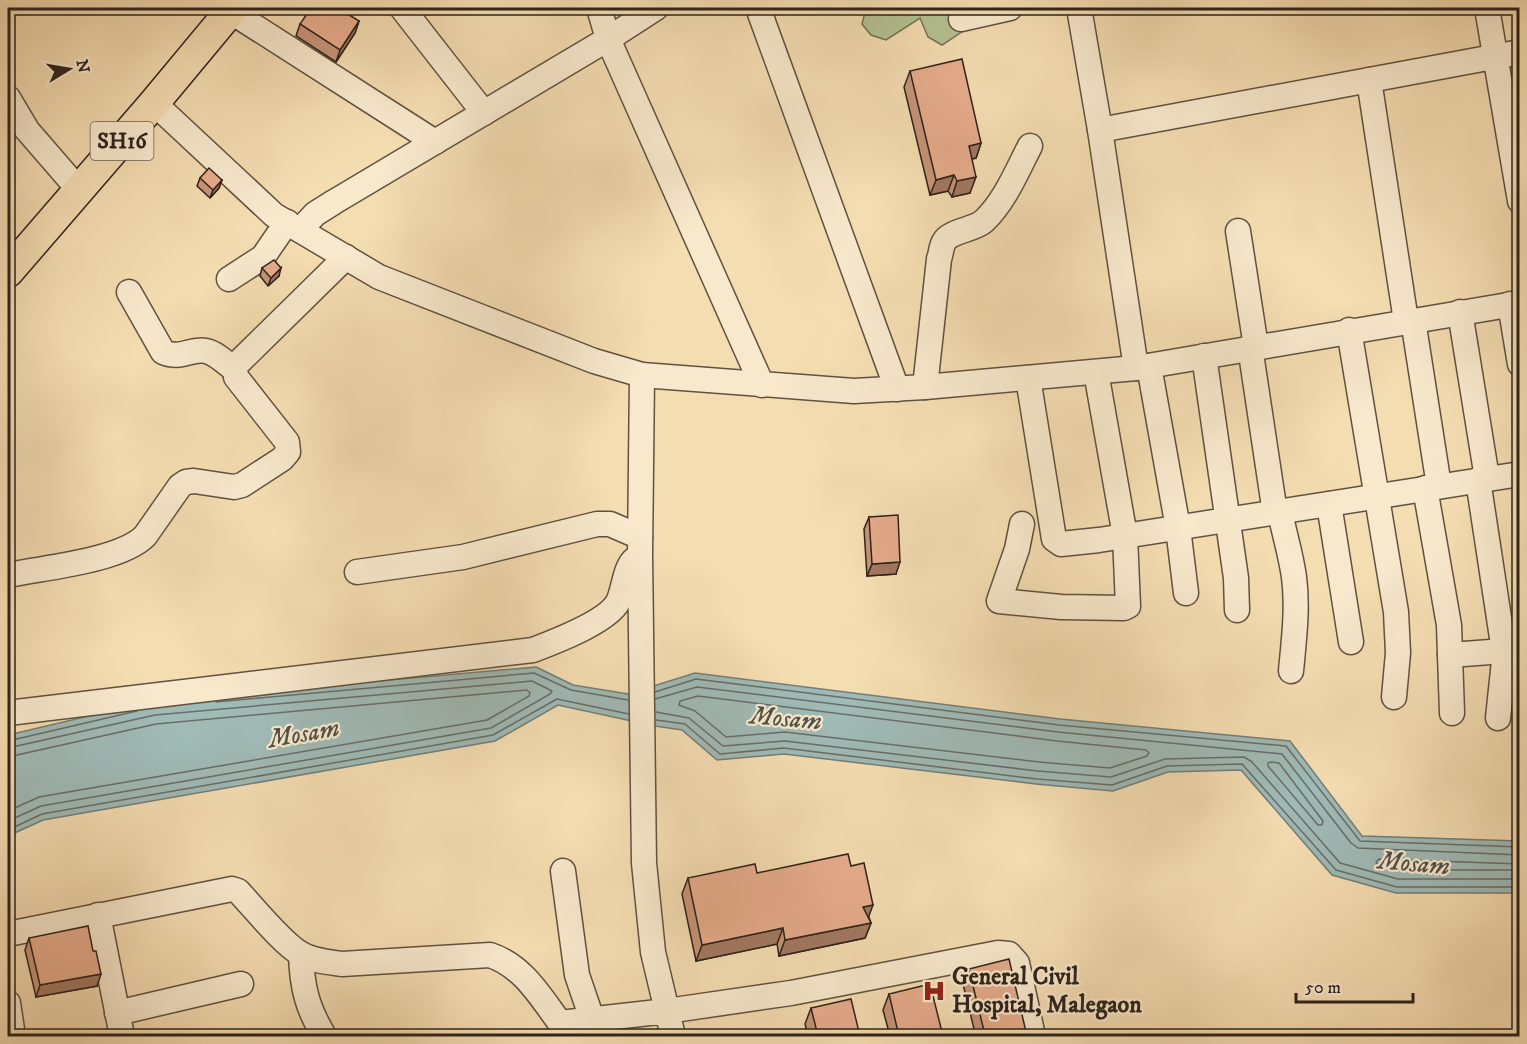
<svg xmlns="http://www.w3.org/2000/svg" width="1527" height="1044" font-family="'IM FELL DW Pica',serif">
  <rect width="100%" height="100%" fill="#f5ddb2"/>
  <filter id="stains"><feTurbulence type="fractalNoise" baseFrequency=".00333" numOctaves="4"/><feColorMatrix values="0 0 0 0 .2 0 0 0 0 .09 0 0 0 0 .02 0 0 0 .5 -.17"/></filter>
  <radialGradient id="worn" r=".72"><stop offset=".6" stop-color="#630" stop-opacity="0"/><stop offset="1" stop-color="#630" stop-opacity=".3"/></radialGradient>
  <path fill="#b5c291" stroke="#717256" stroke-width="1.5" d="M866,8H963L965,14L963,31L942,45L928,37L920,18L886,40L871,35L862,24Z"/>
  <path fill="#a0bab6" stroke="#727e78" stroke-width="1.5" d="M536,667L573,685L628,694L695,673L1060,719L1290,741L1362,836L1519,841V893H1396L1332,875L1241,770L1168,772L1113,791L1036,784L784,754L717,760L682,730L655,726L558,705L495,741L43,820L8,836V735L152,701Z"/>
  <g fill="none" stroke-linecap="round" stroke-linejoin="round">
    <g stroke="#666e68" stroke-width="1.5">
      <path d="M655,692L696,679L1059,725L1286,746L1360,841L1520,847"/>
      <path d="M698,696L1057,741L1146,750L1149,753L1147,756L1110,768L1039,762L785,732L726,737L695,711L679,705L680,701Z"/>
      <path d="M655,699L697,687L1058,732L1282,754L1351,843L1358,848L1520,855"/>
      <path d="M216,702L534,673L571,690L628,700"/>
      <path d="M656,712L689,718L723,746L785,741L1038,771L1111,777L1165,759L1244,757L1252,762L1340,863L1398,879H1520"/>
      <path d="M656,720L685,724L720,754L784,748L1037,779L1112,785L1167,766L1242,764L1336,870L1397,887H1520"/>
      <path d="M8,741L137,711"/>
      <path d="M8,748L155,715L532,681L552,691L550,694L491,728L41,806L8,821"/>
      <path d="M8,757L156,724L527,690L530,693L529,696L487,720L39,797L8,811"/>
      <path d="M1271,762L1279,763L1323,821L1322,825H1318L1268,766V763Z"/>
      <path d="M8,830L42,814L493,735L557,699L629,714"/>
      <path d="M1520,864L1379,859L1376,862L1378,865L1400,870H1520"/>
    </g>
    <g stroke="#5f5240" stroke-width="27">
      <g id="minor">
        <path d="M402,8L484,113"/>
        <path d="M656,8L608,39L762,385"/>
        <path d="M758,8L897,389"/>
        <path d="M1079,8L1100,130"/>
        <path d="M1487,8L1520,201"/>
        <path d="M230,11L435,142"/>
        <path d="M961,19L1010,8"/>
        <path d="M1369,80L1406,321"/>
        <path d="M8,98L27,130L79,190"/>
        <path d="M154,103L274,215L379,277L594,361L642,375L640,555L644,863L653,952L667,1011L791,993L998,953L1009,954L1017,963L1033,1036"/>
        <path d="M300,230L315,214L334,202L608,39L599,8"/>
        <path d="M1238,231L1256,347"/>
        <path d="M229,279L263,257L287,222"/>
        <path d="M129,292L163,352C182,360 189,348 206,351C216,353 227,364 235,370"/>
        <path d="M1510,304L1520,364"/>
        <path d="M1460,312L1487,478"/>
        <path d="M1413,320L1439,486"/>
        <path d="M1349,330L1396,612L1398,653L1394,697"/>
        <path d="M1250,347L1275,513"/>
        <path d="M1204,356L1236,578L1237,610"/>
        <path d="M1149,366L1178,528L1186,593"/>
        <path d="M1136,368L1100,130L1520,52"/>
        <path d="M642,375L854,391L925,387L1136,368L1520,303"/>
        <path d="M1028,378L1054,539L1061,544L1099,540L1520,474"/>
        <path d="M925,387L939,259C941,254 941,247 944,242C949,231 974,230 984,221C1005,201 1017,171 1030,146"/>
        <path d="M1478,480L1504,651V661L1498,718"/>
        <path d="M1425,488L1449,625L1452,713"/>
        <path d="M1329,504L1351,642"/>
        <path d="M1280,512C1284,533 1291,555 1294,577C1298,608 1294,639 1291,671"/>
        <path d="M1022,524L1017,549L999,601L1061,607L1124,608L1128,606L1125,536L1096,372"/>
        <path d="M357,572L463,557L597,524H610L640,537"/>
        <path d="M14,574C49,567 121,560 145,536L180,486L186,482L194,481L234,487L242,485L282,459L288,452L287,442L236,377L235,370L237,364L346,257"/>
        <path d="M1450,655L1504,651"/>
        <path d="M8,713L533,650C554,642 607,622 618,602C624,590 625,566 635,559"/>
        <path d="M563,871L577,975L592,1019"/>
        <path d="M98,915L122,1036"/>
        <path d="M8,934L232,889L238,891C253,907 283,944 301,954C313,961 328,962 342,964L490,955C523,966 540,996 560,1023L667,1011L673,1036"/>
        <path d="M301,954C302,988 307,1007 324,1036"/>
        <path d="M8,1003L13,1036"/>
        <path d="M117,1013L241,984"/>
      </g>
    </g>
    <g stroke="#2d231a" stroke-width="33">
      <path id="major" d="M8,272L154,103L233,8"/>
    </g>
    <use href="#minor" stroke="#f8e9cd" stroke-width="24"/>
    <use href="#major" stroke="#f5ddb2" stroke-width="30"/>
  </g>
  <g fill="#c79478" stroke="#2d231a" stroke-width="1.5">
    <path d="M359,21L355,33L336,62L296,36L300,24Z"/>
    <path d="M910,71L981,143L976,158L972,159L970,193L952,197L948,191L930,195L904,87Z"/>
    <path d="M200,178L222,180L219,188L210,198L197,186Z"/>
    <path d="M262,268L279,276L268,286L260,276Z"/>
    <path d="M869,517L896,574L867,576L864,529Z"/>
    <path d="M851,866L871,923L865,938L779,956L777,944L696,961L682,894L688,878Z"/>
    <path d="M29,938L97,986L36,997L25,950Z"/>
    <path d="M969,969L1027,1036L975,1033L963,984Z"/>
    <path d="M889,994L943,1036H890L883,1010Z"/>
    <path d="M811,1008L860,1036H808L805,1024Z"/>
  </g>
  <g fill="#a27862" stroke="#2d231a" stroke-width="1.5">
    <path d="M359,21L355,33L336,62L340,50Z"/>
    <path d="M981,143L976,158L963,161L969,146Z"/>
    <path d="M954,175L948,191L930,195L936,180Z"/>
    <path d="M976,177L970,193L952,197L957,181Z"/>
    <path d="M222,180L219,188L210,198L213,190Z"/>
    <path d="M281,268L279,276L268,286L271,278Z"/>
    <path d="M900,562L896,574L867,576L872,564Z"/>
    <path d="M873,905L867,921L863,907Z"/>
    <path d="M871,923L865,938L779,956L785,940Z"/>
    <path d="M783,928L777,944L696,961L702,945Z"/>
    <path d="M101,974L97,986L36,997L40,985Z"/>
  </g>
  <g fill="#e7ac8c" stroke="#2d231a" stroke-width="1.5">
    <path d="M311,8H338L359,21L340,50L300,24Z"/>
    <path d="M962,59L981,143L969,146L976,177L957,181L954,175L936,180L910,71Z"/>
    <path d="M209,168L222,180L213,190L200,178Z"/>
    <path d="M274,260L281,268L271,278L262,268Z"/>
    <path d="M898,515L900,562L872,564L869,517Z"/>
    <path d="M848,854L851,866L864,863L873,905L863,907L871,923L785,940L783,928L702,945L688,878L755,864L757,873Z"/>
    <path d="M88,926L93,951H96L101,974L40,985L29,938Z"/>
    <path d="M1009,959L1027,1036H959L984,1031L969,969Z"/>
    <path d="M930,984L943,1036H899L889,994Z"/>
    <path d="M851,999L860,1036H818L811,1008Z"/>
  </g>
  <defs>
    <g id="hospital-bare" transform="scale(1.8)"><path d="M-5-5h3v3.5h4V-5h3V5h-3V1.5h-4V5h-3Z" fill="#8f2418" stroke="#f8e9cd" stroke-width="2.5" paint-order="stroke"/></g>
  </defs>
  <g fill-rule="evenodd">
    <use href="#hospital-bare" x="934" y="991"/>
  </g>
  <g text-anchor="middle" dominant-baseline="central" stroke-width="4.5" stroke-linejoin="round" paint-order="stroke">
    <rect fill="#f8e9cd" stroke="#6a5e50" stroke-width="1.5" x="90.5" y="122" width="63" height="38" rx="4.5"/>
    <g font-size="22" font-weight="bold" fill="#2d231a">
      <text x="122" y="141">SH16</text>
    </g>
    <g font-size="24" font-weight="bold" fill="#2d231a" stroke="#f8e9cd" text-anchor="start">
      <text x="952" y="977">General Civil<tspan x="952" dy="28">Hospital, Malegaon</tspan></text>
    </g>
    <g font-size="26" font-style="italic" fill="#505049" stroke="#f8e9cd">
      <text transform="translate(786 719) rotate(5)">Mosam</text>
      <text transform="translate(304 734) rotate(-10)">Mosam</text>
      <text transform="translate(1414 864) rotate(5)">Mosam</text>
    </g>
  </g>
  <rect width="1527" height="1044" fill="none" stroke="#f5ddb2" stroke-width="30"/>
  <rect x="9" y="9" width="1509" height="1026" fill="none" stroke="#2d231a" stroke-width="3"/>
  <rect x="15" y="15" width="1497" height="1014" fill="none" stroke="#2d231a" stroke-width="1.5"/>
  <g transform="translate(69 69) rotate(79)" stroke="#f8e9cd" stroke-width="4.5" paint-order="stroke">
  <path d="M0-4.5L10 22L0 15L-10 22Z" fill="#2d231a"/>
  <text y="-9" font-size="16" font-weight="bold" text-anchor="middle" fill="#2d231a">N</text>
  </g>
  <path d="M1296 993v9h117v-9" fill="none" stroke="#2d231a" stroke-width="3"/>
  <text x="1305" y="993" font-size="18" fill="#2d231a" stroke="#f8e9cd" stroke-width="4.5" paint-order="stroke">50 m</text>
  <rect width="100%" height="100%" filter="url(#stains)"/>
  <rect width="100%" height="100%" fill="url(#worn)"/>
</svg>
